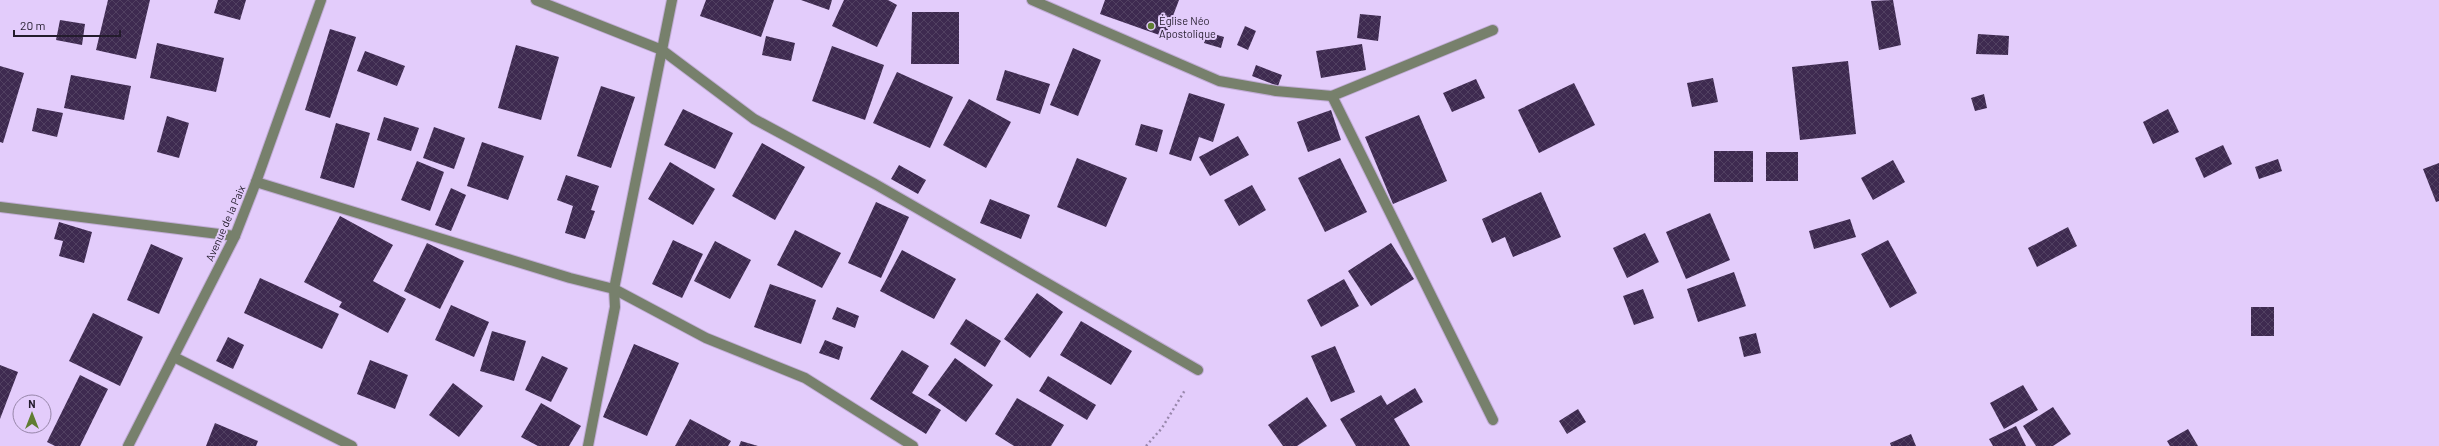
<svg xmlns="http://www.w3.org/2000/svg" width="2439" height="446" font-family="Barlow,sans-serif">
  <defs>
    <pattern id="building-cross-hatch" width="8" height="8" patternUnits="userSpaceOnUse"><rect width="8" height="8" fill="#3e2a50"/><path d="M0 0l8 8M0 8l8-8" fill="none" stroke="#514061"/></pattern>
  </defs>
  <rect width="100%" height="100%" fill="#e3ccfb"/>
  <g fill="url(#building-cross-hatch)">
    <path d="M108,0H150L136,59L96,50Z"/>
    <path d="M218,0H246L240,20L214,13Z"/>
    <path d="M706,0H774L761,37L700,16Z"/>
    <path d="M801,0H832L829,10Z"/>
    <path d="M844,0H888L897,5L877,47L832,26Z"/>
    <path d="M1105,0H1179L1165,37L1100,14Z"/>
    <path d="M1893,0L1901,45L1879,50L1871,1Z"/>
    <path d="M912,12H959V64H911Z"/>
    <path d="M1360,14L1381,16L1378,41L1357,38Z"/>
    <path d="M60,20L85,24L82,45L56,40Z"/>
    <path d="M1245,26L1256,31L1248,50L1237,45Z"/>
    <path d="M330,29L356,37L330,118L305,110Z"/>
    <path d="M1207,32L1224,37L1221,48L1204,43Z"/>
    <path d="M1978,34L2009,36L2008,55L1976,54Z"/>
    <path d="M766,36L795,43L791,61L762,55Z"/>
    <path d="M157,43L224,58L216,92L150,78Z"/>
    <path d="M1362,44L1366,70L1321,78L1316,51Z"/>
    <path d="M516,45L559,57L541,120L498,108Z"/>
    <path d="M832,46L884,65L865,120L812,101Z"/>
    <path d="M1073,48L1101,60L1078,116L1050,105Z"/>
    <path d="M365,51L405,66L397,86L357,71Z"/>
    <path d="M1848,61L1856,134L1800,140L1792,67Z"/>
    <path d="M1256,65L1282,75L1278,86L1252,76Z"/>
    <path d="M0,66L24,73L3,143L0,142Z"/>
    <path d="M1005,70L1050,84L1040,114L996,100Z"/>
    <path d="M897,72L953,97L930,148L873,123Z"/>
    <path d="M71,75L131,86L124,120L64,108Z"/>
    <path d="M1713,78L1718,102L1692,107L1687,83Z"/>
    <path d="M1476,79L1485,98L1452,112L1443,93Z"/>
    <path d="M1574,83L1595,125L1539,153L1518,110Z"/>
    <path d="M601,86L635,97L611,168L577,156Z"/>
    <path d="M1189,93L1225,104L1213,142L1199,137L1191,161L1169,154Z"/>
    <path d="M1984,94L1987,108L1975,111L1971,98Z"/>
    <path d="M969,99L1011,122L986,168L943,145Z"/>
    <path d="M37,108L63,113L57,137L32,131Z"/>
    <path d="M683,109L733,133L715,169L664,145Z"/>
    <path d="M2168,109L2179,132L2153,144L2143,122Z"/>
    <path d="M1331,110L1341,140L1308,152L1297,122Z"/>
    <path d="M1419,115L1447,181L1393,204L1365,137Z"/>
    <path d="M167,116L189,123L179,158L157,152Z"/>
    <path d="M384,117L419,128L411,151L377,140Z"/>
    <path d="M336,123L370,133L354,188L320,178Z"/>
    <path d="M1141,124L1163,130L1157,152L1135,145Z"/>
    <path d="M434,127L465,138L454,169L423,158Z"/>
    <path d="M1238,136L1249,155L1210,176L1199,157Z"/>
    <path d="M482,142L524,156L508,200L467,186Z"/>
    <path d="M762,143L805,167L775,220L732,196Z"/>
    <path d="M2223,145L2232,164L2204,178L2195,158Z"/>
    <rect x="1714" y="151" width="39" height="31"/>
    <rect x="1766" y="152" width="32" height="29"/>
    <path d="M1077,158L1127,178L1106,227L1057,207Z"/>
    <path d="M1340,158L1367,212L1325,232L1298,178Z"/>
    <path d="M2278,159L2282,171L2259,179L2255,167Z"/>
    <path d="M1893,160L1905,182L1873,200L1861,178Z"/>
    <path d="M417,161L444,172L430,211L401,200Z"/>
    <path d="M670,162L715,189L693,225L648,199Z"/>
    <path d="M2439,163V201L2436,202L2423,169Z"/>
    <path d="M899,165L926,180L918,194L891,179Z"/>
    <path d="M566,175L599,186L591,210L595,211L585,239L565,233L573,206L557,200Z"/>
    <path d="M1252,185L1266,210L1239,226L1224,200Z"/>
    <path d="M451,188L466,195L451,231L435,225Z"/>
    <path d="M1541,192L1561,237L1513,257L1505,237L1492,243L1482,219Z"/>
    <path d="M990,199L1030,215L1021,239L980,223Z"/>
    <path d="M876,202L909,217L881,278L848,263Z"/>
    <path d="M1710,213L1730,260L1686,279L1666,232Z"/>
    <path d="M340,216L393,245L373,281L406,299L388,333L339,307L342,302L304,282Z"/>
    <path d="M1850,219L1856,237L1814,249L1809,231Z"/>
    <path d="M59,222L92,232L84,263L59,256L63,241L54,239Z"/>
    <path d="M2068,227L2077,246L2037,267L2028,248Z"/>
    <path d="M795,230L841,253L822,288L777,265Z"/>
    <path d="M1645,233L1659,262L1627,278L1613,248Z"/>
    <path d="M673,240L703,254L682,298L652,284Z"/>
    <path d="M1888,240L1917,293L1890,308L1861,254Z"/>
    <path d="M715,241L751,260L730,299L694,281Z"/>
    <path d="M427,243L464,261L440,309L404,291Z"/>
    <path d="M1391,243L1414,279L1371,306L1348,271Z"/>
    <path d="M151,244L183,258L159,314L127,300Z"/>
    <path d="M902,250L956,279L934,319L880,291Z"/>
    <path d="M1734,272L1746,306L1698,322L1687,289Z"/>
    <path d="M260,278L339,314L322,349L244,313Z"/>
    <path d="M1344,279L1359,306L1321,327L1307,300Z"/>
    <path d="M770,284L816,300L801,344L754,327Z"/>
    <path d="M1643,289L1654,318L1634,325L1623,296Z"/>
    <path d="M1037,293L1063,312L1030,358L1004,339Z"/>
    <path d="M451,305L489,322L474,357L435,340Z"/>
    <path d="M837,307L859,316L855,328L832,319Z"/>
    <rect x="2251" y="307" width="23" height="29"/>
    <path d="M93,313L143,337L120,386L69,361Z"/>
    <path d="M966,319L1001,341L985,367L950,344Z"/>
    <path d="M1081,321L1132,351L1111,385L1060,355Z"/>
    <path d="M492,331L526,341L514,381L480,371Z"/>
    <path d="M1756,333L1761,353L1744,357L1739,337Z"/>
    <path d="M228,337L244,345L233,369L216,361Z"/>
    <path d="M825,340L843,347L839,360L819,353Z"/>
    <path d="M634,344L679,363L647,436L603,417Z"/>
    <path d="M1335,346L1355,392L1331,402L1311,356Z"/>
    <path d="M902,350L929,366L912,393L941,410L926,434L870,399Z"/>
    <path d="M542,356L568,368L551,402L525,390Z"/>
    <path d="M955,358L993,385L966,422L928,395Z"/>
    <path d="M370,360L408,375L395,409L357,394Z"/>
    <path d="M0,365L18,372L0,419Z"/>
    <path d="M80,375L108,389L80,446H55L47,442Z"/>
    <path d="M1048,376L1096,405L1087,420L1039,391Z"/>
    <path d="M453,383L483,406L459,437L429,415Z"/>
    <path d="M2023,385L2038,410L2004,429L1990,403Z"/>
    <path d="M1415,388L1423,402L1394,419L1410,446H1356L1340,419L1381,395L1387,405Z"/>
    <path d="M1307,397L1327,426L1297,446H1283L1268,425Z"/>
    <path d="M1017,398L1064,425L1051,446H1014L995,434Z"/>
    <path d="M541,403L581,426L569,446H538L521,437Z"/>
    <path d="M2053,407L2071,434L2053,446H2036L2023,426Z"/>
    <path d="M1578,409L1586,422L1567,434L1559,421Z"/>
    <path d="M690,419L731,441L728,446H675Z"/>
    <path d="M215,423L258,441L256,446H206Z"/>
    <path d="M2016,426L2026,446H1993L1989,439Z"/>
    <path d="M2188,429L2198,446H2170L2167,441Z"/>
    <path d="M1911,434L1916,446H1891L1890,443Z"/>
    <path d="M741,441L758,446H739Z"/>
  </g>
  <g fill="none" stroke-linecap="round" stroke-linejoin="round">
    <g stroke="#c1acd6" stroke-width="12">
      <g id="minor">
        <path d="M536,0L662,50L754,119L875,184L1198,370"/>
        <path d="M1032,0L1219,81L1276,91L1332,96L1493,30"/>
        <path d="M1332,96L1493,420"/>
        <path d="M256,182L570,278L614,289L706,338L805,378L913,446"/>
        <path d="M0,207L235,236"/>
        <path d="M174,357L352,446"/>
        <path d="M128,446L235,236L256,182L321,0"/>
        <path d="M588,446L615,307L614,289L672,0"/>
      </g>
    </g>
    <path stroke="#9988ac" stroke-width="2.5" stroke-dasharray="2 3" stroke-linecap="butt" d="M1146,446L1162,428L1185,390"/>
    <use href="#minor" stroke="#77806c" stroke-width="10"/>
  </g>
  <circle fill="#607d32" stroke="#e3ccfb" stroke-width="1.5" cx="1151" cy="26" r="4"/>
  <g text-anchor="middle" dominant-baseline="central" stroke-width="4" stroke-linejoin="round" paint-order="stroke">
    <g font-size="11" fill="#241c2d" stroke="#e3ccfb" text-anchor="start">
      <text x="1159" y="20">Église Néo<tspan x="1159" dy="13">Apostolique</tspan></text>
    </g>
    <g font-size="11" fill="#241c2d" stroke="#e3ccfb">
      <text transform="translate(225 223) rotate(-66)">Avenue de la Paix</text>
    </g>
  </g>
  <g transform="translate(32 414)"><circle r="19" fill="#e3ccfb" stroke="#9786a9"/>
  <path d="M0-3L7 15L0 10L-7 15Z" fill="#607d32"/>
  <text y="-6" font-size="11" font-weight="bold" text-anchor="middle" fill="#241c2d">N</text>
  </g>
  <path d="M14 30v6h106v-6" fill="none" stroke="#241c2d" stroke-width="2"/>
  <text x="20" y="30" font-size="12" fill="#241c2d" stroke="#e3ccfb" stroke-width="3" paint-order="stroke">20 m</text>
</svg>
